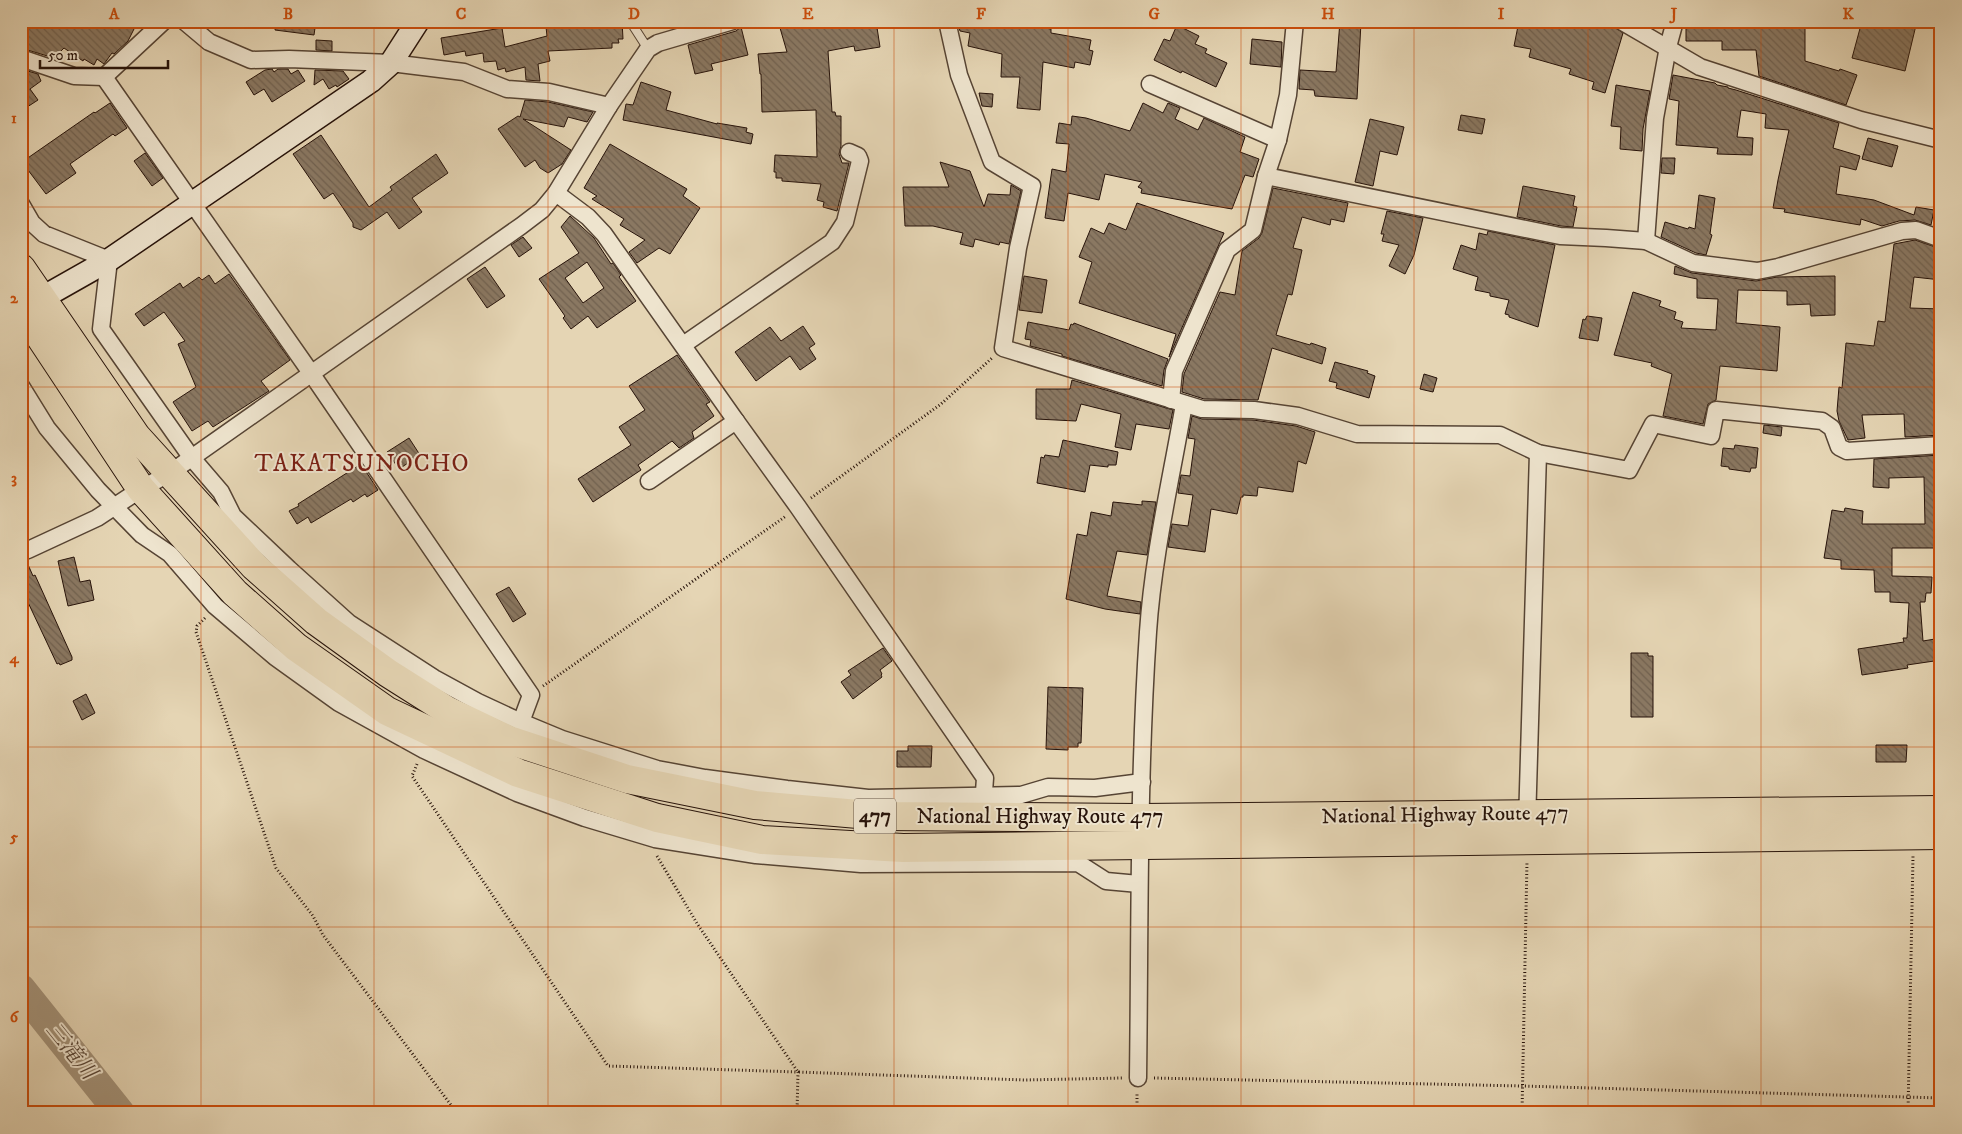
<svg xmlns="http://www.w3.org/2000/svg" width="1962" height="1134" font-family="'IM FELL DW Pica','Noto Serif JP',serif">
  <defs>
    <pattern id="building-back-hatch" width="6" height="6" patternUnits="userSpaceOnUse" patternTransform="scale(1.25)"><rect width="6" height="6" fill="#8a7862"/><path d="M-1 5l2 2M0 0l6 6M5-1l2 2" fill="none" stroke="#71614f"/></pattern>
  </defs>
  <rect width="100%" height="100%" fill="#e5d5b4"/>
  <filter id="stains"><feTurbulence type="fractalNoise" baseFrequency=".004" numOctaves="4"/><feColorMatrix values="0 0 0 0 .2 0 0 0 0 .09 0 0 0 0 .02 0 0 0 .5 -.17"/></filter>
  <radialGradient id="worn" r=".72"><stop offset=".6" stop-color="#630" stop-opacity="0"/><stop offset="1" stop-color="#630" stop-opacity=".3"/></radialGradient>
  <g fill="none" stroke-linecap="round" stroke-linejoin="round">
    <path stroke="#a4937a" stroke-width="30" d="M21,989L120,1113"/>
  </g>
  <g fill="url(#building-back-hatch)" stroke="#27130a" fill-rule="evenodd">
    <path d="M34,21H138L128,41L114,54L112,53L104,64L97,59L94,65L84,59L83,61L64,48L54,58L21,48V34Z"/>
    <path d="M276,21H316L314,35L275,30Z"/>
    <path d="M622,21L623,39H618L619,43H612V48L548,51L550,61L538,64L540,81L526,80L525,67L506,72L505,68L498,70L496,61L484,62L483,53L466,56L465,51L444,55L441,38L502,28L505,47L547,36L546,27Z"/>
    <path d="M778,21H876L880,47L855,51L854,46L828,51L832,112H835L836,116H841V146L839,154L842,163H849L837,211L823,207L824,202L817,200L821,184L782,181V178H776V172H774L775,155L817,157L816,110L762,112L761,74H760L758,54L787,52Z"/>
    <path d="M957,21H1008L1051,29V33L1091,40L1089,50L1093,51L1090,65L1075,62L1074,68L1043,62L1040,110L1017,108L1020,77H1001L1002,54L968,46L970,33L960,31Z"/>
    <path d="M1340,21L1361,22L1357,99L1315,96L1314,90L1299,89L1300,70L1336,72Z"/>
    <path d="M1519,21H1611L1613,26L1623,33L1605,93L1592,89L1594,82L1569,74L1571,69L1529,57L1531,49L1514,46Z"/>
    <path d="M1722,21H1805V61L1839,71L1840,69L1857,75L1846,105L1759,76L1756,50H1722V41H1686V28H1722Z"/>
    <path d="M1862,21H1917L1905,71L1852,58Z"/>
    <path d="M1177,25L1199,36L1195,44L1207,49L1205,53L1227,63L1216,87L1182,71L1181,73L1154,60L1164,39L1170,41Z"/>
    <path d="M741,27L748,55L711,64L713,70L695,74L688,45L736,31Z"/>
    <path d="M1252,39L1282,42L1281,67L1250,64Z"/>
    <path d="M316,40L332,41V51L316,50Z"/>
    <path d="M21,69L38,74L41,81L30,89L38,100L21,111Z"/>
    <path d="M272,69L274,72L278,69H288L291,74L298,70L305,81L272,102L264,89L254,95L246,82L265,70Z"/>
    <path d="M315,70L343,71L349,79L337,87L336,85L329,89L323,79L314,85Z"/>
    <path d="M1673,75L1715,83L1717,85L1728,87V88L1736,90L1839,123L1833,148L1860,156L1856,170L1840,166L1836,194L1874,200L1914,215L1916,207L1934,210L1931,225L1915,220L1899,221L1882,226L1861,219L1860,225L1784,212L1785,209L1773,208L1778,180L1789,130L1765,128L1766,114L1741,110L1737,137L1753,138L1752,155L1717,154L1718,148L1676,145L1679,101L1669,99Z"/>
    <path d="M641,82L671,92L666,110L717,124V123L747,128L746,132L753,134L751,144L623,120L626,104L633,105Z"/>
    <path d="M1616,85L1650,91L1643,129L1642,151L1620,149L1621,127L1611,126Z"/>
    <path d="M979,93L993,94L992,107L982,106Z"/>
    <path d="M525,100L548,102L593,112L587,122L568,117L564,127L523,119L571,150L562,164L548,173L540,168L535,160L525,167L498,129L518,116L520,117Z"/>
    <path d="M110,103L127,128L115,136L113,134L70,164L76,173L46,194L22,162L94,112L95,113Z"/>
    <path d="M1143,103L1163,113L1168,103L1180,108L1175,119L1198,130L1204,118L1245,137L1240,152L1259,159L1253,177L1245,175L1232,209L1141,193L1142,189L1138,187L1142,182L1105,174L1099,200L1068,193L1064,221L1045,218L1052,169L1066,172L1069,144L1056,143L1059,123L1071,125L1072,116L1086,118L1130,131Z"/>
    <path d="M1461,115L1485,119L1482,134L1458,130Z"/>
    <path d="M1370,119L1404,127L1397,155L1380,151L1373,186L1355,182Z"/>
    <path d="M321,135L369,207L392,190L390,187L436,154L448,173L412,198L422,212L399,229L387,212L361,230L353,227V223L333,193L324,199L293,154Z"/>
    <path d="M1868,138L1898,146L1892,167L1862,159Z"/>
    <path d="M610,144L687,189L683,196L700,208L670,254L659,248L637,263L629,252L645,240L620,225L624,219L592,199L597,196L584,188Z"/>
    <path d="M145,153L163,178L152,186L134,161Z"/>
    <path d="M1662,158H1675L1674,174L1661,173Z"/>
    <path d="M940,162L970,171L984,207L988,194L1010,195L1011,185L1021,191L1009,244L1000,242L999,245L975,239L973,247L960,244L963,233L933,226H905L903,187H949Z"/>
    <path d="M1523,186L1575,196L1573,206L1577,207L1573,227L1561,226L1517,217Z"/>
    <path d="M1273,188L1348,203L1344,222L1331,219L1330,225L1302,217L1293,248L1302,250L1292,295L1288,294L1276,335L1310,345L1311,343L1326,348L1322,364L1272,348L1258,400L1204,399L1182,392L1184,374L1220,292L1235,295L1242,251L1259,238L1262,233Z"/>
    <path d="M1699,195L1715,198L1710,234L1712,235L1706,255L1696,253L1661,237L1665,222L1688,229L1689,227L1695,229Z"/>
    <path d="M1137,203L1224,233L1169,357L1176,334L1079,303L1092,262L1079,257L1091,228L1104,234L1109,223L1126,230Z"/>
    <path d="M1387,211L1423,218L1414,255L1405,274L1389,266L1399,245L1382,241L1384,234H1381Z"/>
    <path d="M570,216L594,238L611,264L613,263L621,275L619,277L636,301L597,328L588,316L571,329L563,318L565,316L539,279L579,253L561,227ZM587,262L604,288L583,303L565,278Z"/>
    <path d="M1488,231L1555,245L1538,327L1509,317V315L1505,314L1509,300L1490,296V293L1475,290L1478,277L1453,269L1461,245L1476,250L1479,233L1487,235Z"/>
    <path d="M523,237L532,248L519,257L511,245Z"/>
    <path d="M1915,240L1941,249V280L1914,277L1910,308L1941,309V435L1905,437L1904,414L1862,415L1865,438L1848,440L1839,421L1837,411L1839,387L1842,388L1846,343L1874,346L1878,321L1885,322L1894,244Z"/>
    <path d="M1675,266L1692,273L1756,281L1777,277L1835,276V315L1811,316L1810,304L1787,305V291L1738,290L1736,323L1780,327L1777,371L1720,366L1716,400L1708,404L1703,424L1663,416L1672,374L1651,366L1652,363L1614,355L1633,292L1661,301L1659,306L1676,312L1674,319L1683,322L1681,328L1716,330L1718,299L1697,298V279L1674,274Z"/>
    <path d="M485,267L505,296L487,308L467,279Z"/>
    <path d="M229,274L290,360L261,381L269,391L213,427L208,421L192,431L173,402L196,387L178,344L185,341L164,312L144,326L135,314L180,283L183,288L199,277L202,280L209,275L215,284Z"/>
    <path d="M1024,276L1047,280L1042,313L1019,310Z"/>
    <path d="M1587,316L1602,318L1598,341L1579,338L1583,319L1585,320Z"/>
    <path d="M1028,322L1069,330L1071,324L1073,325L1074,323L1168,359L1164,370L1162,386L1062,356V354L1030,346L1031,340L1025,339Z"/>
    <path d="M803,326L815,344L809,348L816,359L800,370L790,356L756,381L735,352L770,327L781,341Z"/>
    <path d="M677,355L710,402L706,404L714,416L692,432L694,438L679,448L672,441L638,465L641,470L593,502L578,479L631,445L619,427L645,410L629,386Z"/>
    <path d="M1335,362L1368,371L1367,373L1375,376L1369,398L1336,388L1337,383L1329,381Z"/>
    <path d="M1424,374L1437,378L1433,392L1420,389Z"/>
    <path d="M1072,380L1173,410L1169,429L1136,424L1131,450L1115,447L1121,414L1081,404L1076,421L1036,419V389H1070Z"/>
    <path d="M1192,416L1202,419L1253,420L1296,426L1315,432L1306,464L1298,461L1293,492L1258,487L1257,496L1243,495V497H1241L1237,514L1211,509L1205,552L1168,547L1172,524L1188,526L1193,495L1178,493L1181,475L1190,476L1195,439L1188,438Z"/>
    <path d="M1764,425L1782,427L1781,436L1763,433Z"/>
    <path d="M409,438L420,455L399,469L387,452Z"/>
    <path d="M1063,440L1118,452L1116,465H1108V467L1090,465L1085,492L1037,483L1041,457L1044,458L1045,455L1059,457Z"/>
    <path d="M1735,445L1758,448L1756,468H1751L1750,472L1729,469V467L1721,466L1723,448L1734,449Z"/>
    <path d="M1941,455V548H1892V576L1932,577L1931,593H1926L1925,602H1920L1923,641L1941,638V660L1907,665L1908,668L1862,675L1858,649L1904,642L1903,638H1907L1909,603L1890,602V592H1875L1874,570L1841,569V560L1824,558L1832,510L1844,512L1845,508L1863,511L1862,524H1925L1924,477L1889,478V488L1873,487L1874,459Z"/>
    <path d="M361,464L378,490L367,497L365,494L353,502L351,499L311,523L308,517L297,524L289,511L299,506L298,504Z"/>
    <path d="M1142,501L1156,502L1147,555L1117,551L1107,596L1141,602L1140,614L1105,609L1066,599L1077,534L1087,536L1091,512L1111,516L1113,502L1142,505Z"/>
    <path d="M74,557L80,582L90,580L94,600L68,606L58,561Z"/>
    <path d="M26,560L33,576L35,575L72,657V660L60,665L59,663L57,664L25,596L21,598V561Z"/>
    <path d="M509,587L526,614L513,622L496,594Z"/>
    <path d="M883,648L892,661L880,670L882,674L881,675L882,677L853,699L841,682L851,675L848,671Z"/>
    <path d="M1631,653H1648V656H1653V717H1631Z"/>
    <path d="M1048,687L1083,688L1081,743H1078V747H1068V750L1046,749Z"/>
    <path d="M86,694L95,713L82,720L73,701Z"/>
    <path d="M1876,745H1907L1906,762H1876Z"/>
    <path d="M908,746H932L931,767H897V751H908Z"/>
  </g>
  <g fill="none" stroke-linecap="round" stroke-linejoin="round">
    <g stroke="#564434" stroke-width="10">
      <path id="lane" d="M630,21L648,49"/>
    </g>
    <g stroke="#564434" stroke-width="19">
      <g id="street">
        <path d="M184,21L209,42L251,60L289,59L391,63L464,72L507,89L549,92L609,106"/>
        <path d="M947,21L959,75L992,162L1032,186L1018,248L1003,348L1202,409L1254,410L1298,416L1357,434L1500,435L1538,453L1629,470L1653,424L1711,436L1716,410L1822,421L1832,428L1839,447L1847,451L1941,445"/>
        <path d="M1621,21L1700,67L1861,120L1941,140"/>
        <path d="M21,58L74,76L104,77L164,21"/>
        <path d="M104,77L311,373L531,695L521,722"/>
        <path d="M1150,84L1278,140"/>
        <path d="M1266,176L1560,236L1606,238L1646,241L1693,263L1757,271L1778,267L1902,231L1916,230L1941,239"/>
        <path d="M556,193L588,217L604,234L736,421L649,481"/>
        <path d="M21,204L32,223L44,234L109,260L101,329L191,457L221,492L233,516L289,569L349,623L434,678L478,702L521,722L562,739L657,769L705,778L787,789L868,798L1021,795L1048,787L1095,788L1142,782"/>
        <path d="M1646,241L1655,118L1668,47L1675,21"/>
        <path d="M683,345L832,242L845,222L860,161L858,156L849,152"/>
        <path d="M21,386L47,428L98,490L142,535L170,554L215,606L275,657L339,703L424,750L517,793L585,818L655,839L756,855L861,864L1078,863L1106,881L1139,884"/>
        <path d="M1171,400L1174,371L1227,250L1253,230L1266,176L1278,140L1288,95L1295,21"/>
        <path d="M736,421L798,507L985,778L983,806"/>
        <path d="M21,551L28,550L97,518L141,489L170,473L521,226L542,210L556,193L609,106L648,49L658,43L733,21"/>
        <path d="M1527,823L1538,453"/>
        <path d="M1138,1078C1140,929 1138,780 1148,632C1153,556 1171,480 1184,404"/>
      </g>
    </g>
    <g stroke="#27130a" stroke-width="25">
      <path id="secondary" d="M26,307L109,260L371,81L391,63L418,21"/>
    </g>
    <g stroke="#27130a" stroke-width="30">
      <g id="highway">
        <path d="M21,268L136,436L254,566L316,621L388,673L448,711L509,740L627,779L755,805L881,816L1140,818L1941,810"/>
        <path d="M21,308L141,489L235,593L296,647L387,711L518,773L657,818L762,840L903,848L1941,835"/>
      </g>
    </g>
    <g stroke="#27130a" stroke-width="3" stroke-dasharray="1 2.5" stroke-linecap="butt">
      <path d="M811,498L941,404L992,358"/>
      <path d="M205,618L197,626L196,632L276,868L313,916L323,935L457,1113"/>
      <path d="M543,686L786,516"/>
      <path d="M417,764L412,776L608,1066L798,1072L797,1113"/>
      <path d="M657,856L698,925L798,1072L1024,1080L1123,1078"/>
      <path d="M1154,1078L1522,1086L1941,1098"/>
      <path d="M1137,1113V1094"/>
      <path d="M1522,1113L1527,861"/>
      <path d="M1908,1113L1913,856"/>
    </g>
    <use href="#lane" stroke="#eee4ce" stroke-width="8"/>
    <use href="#street" stroke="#eee4ce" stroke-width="16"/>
    <use href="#secondary" stroke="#eee4ce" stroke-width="22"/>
    <use href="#highway" stroke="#e5d5b4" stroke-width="28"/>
  </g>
  <path fill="none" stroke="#cb4e0c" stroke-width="1" stroke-opacity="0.55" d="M201,21V1113M374,21V1113M548,21V1113M721,21V1113M894,21V1113M1068,21V1113M1241,21V1113M1414,21V1113M1588,21V1113M1761,21V1113M21,207H1941M21,387H1941M21,567H1941M21,747H1941M21,927H1941"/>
  <g text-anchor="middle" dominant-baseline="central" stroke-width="4" stroke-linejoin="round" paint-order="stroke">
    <rect fill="#eee4ce" stroke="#635245" stroke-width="1" x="854" y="798.5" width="42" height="35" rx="4"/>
    <g font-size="20" font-weight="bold" fill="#27130a">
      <text x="875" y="816">477</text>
    </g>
    <g font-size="21" fill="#27130a" stroke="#eee4ce">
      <text transform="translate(1445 815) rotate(-1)">National Highway Route 477</text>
      <text x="1040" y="817">National Highway Route 477</text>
    </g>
    <g font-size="22" font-style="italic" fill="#594637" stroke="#eee4ce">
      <text transform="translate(71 1051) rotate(51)">三滝川</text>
    </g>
    <g font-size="24" letter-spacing="1" fill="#7a1f14" stroke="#eee4ce">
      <text x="362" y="464">TAKATSUNOCHO</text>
    </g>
  </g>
  <rect width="1962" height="1134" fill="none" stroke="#e5d5b4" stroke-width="55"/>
  <path d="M40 60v8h128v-8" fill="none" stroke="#27130a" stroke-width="2.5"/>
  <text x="48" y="60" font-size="15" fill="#27130a" stroke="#eee4ce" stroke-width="4" paint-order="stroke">50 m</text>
  <rect x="28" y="28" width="1906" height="1078" fill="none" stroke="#cb4e0c" stroke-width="2"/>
  <g font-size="16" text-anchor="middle" font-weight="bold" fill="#cb4e0c">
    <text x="114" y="19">A</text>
    <text x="288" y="19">B</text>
    <text x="461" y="19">C</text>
    <text x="634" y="19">D</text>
    <text x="808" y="19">E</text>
    <text x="981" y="19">F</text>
    <text x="1154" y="19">G</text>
    <text x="1328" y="19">H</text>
    <text x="1501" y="19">I</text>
    <text x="1674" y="19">J</text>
    <text x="1848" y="19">K</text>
    <text x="14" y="123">1</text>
    <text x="14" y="303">2</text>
    <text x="14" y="483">3</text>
    <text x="14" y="663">4</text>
    <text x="14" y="842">5</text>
    <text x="14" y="1022">6</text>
  </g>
  <rect width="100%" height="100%" filter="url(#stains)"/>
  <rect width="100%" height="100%" fill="url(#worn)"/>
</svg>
